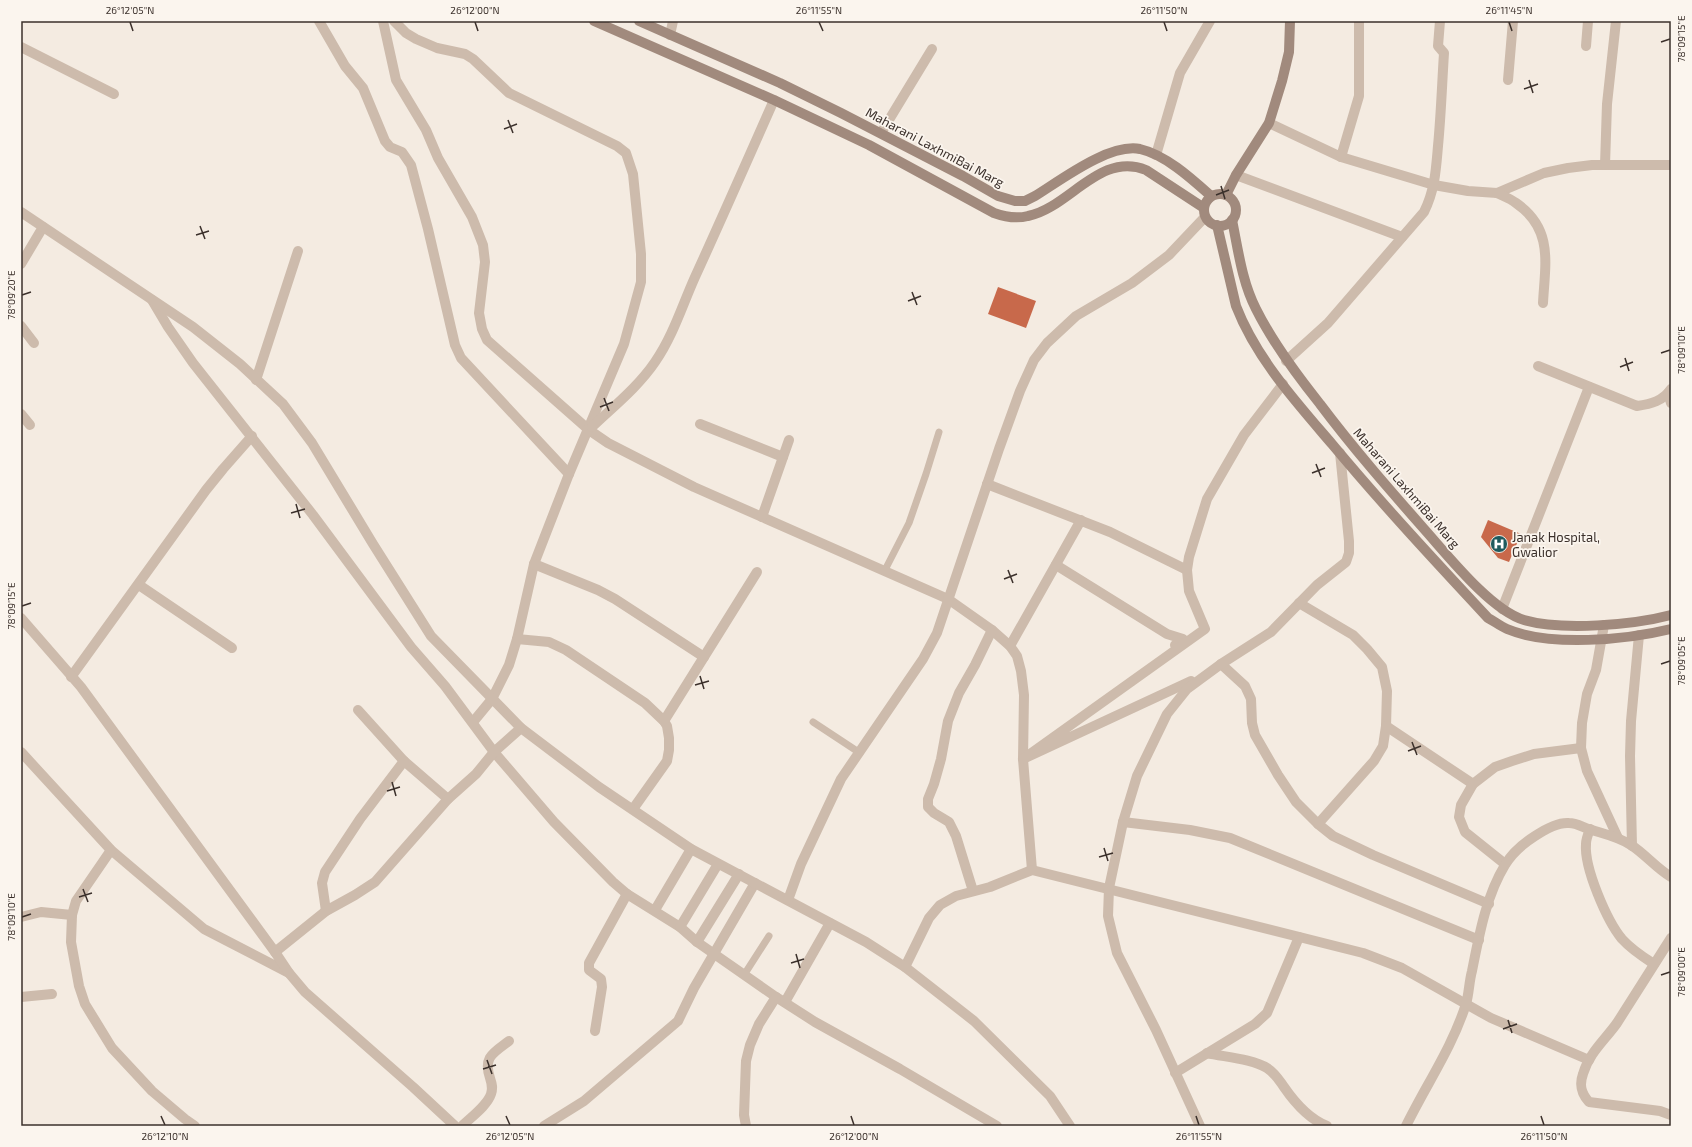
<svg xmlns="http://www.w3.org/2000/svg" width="1692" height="1147" font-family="'Exo 2',sans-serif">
  <rect width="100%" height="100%" fill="#f4ebe1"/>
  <g fill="#c8694b">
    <path d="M998,287L1036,301L1026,328L988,314Z"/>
    <path d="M1488,520L1521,534L1509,562L1498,558L1481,537Z"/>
  </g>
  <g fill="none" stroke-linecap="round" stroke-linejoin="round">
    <g stroke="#cdbbac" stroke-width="7">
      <path d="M885,570L909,523L926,474L939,432"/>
      <path d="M813,722L860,753"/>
      <path d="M744,975L769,936"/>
    </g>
    <g stroke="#cdbbac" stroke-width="10">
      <path d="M319,21L345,66L363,88L385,141L390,147L402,152L411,165L428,229L455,345L461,358L569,474"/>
      <path d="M383,21L396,80L426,130L438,158L472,217L483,245L485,262L479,313L482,329L487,340L589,430L608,443L694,487L948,599L992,630L1010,646L1017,656L1021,671L1024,695L1023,759L1032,870"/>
      <path d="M394,21L406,33L416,39L437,48L465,54L473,59L509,93L617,146L626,153L633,174L641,254V282L624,344L569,474L534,564L517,639L509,665L492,699L473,722"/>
      <path d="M670,35L673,21"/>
      <path d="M1586,46L1588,21"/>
      <path d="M21,47L114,94"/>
      <path d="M1508,80L1513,21"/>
      <path d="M1269,123L1341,157L1434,185L1468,191L1497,193L1544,173L1568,168L1592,165H1671"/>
      <path d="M881,133L932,49"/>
      <path d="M1156,155L1180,73L1210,21"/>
      <path d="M1341,157L1359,96V21"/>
      <path d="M1605,165L1607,104L1616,21"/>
      <path d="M1236,175L1402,237"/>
      <path d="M1497,193C1503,196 1511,199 1516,203C1554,229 1545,264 1543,303"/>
      <path d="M21,264L43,227"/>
      <path d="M152,300L168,327L193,363L313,515L411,647L445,686L494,752L554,822L613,882L627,894L680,927L697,942L776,997L815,1022L900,1069L997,1126"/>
      <path d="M21,326L34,343"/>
      <path d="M1286,361L1328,323L1424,212C1435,190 1436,169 1438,146C1441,115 1442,84 1444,53L1438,46L1440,21"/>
      <path d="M1538,366L1637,406C1651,404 1663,401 1671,389"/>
      <path d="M256,380L298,251"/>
      <path d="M1668,393L1671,403"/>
      <path d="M21,414L30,425"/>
      <path d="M700,424L783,457"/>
      <path d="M592,427C614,406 638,387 655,362C673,336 682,306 695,277C722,218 748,159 774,100"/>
      <path d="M987,484L1110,532L1187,570"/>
      <path d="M762,517L789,440"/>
      <path d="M534,564L598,590L615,599L704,657"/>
      <path d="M1056,565L1167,634L1183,639L1175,645"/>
      <path d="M139,585L232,648"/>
      <path d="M1299,603L1353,635L1367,649L1382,667L1387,691L1386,726L1383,746L1374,761L1318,824"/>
      <path d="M1502,609L1589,387"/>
      <path d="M1604,625L1596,670L1587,694L1582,723L1581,748L1587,771L1618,838"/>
      <path d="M517,639L549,642L566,650L645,703L664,721L667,726L669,738V750L667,761L633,809"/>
      <path d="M1010,646L1081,520"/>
      <path d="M1221,664L1245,686L1251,699L1252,723L1255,735L1278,775L1296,802L1318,824L1333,836L1373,855L1489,904"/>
      <path d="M71,677L206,490L223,469L252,436"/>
      <path d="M1191,681L1023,759L1205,629L1189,591L1187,570L1189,557L1207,499L1244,435L1283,384"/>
      <path d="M358,710L404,761L448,799"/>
      <path d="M664,721L757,572"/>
      <path d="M1386,726L1473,784"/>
      <path d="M21,752L111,850L204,929L289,973"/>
      <path d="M1123,822L1190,830L1230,838L1479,940"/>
      <path d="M1590,829C1588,834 1586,840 1586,844C1584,868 1607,921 1622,939C1631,949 1643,957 1654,964"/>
      <path d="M1632,846L1630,756L1631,721L1639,635"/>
      <path d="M111,850L76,901L72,915L71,942L79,986L85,1004L112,1048L152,1091L185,1119L195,1126"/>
      <path d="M1505,864L1465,832L1459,817L1461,805L1473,784L1495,767L1512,761L1534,754L1581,748"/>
      <path d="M973,891L956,836L949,822L934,813L928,807V799L934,784L941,759L948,721L959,693L975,665L992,630"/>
      <path d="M655,910L691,849"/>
      <path d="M326,911L322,883L325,872L360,819L404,761"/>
      <path d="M21,917L41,912L72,915"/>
      <path d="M680,927L718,864"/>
      <path d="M1671,938C1653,966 1635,995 1617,1023C1605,1040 1589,1053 1583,1074C1579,1085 1581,1093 1589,1102L1660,1111L1671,1115"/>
      <path d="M697,942L739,874"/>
      <path d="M275,952L326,911L355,895L375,882L448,799L476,774L494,752L521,728"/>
      <path d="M905,967L929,918L940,905L956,896L990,887L1032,870L1363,953L1402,968L1491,1018L1589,1060"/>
      <path d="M21,997L52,994"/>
      <path d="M785,1002L830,923"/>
      <path d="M595,1031L602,987L601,979L589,970V963L627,894"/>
      <path d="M1207,1053C1225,1057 1253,1059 1267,1068C1275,1073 1279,1080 1284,1087C1295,1103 1309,1119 1327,1126"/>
      <path d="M1175,1073L1255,1024L1267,1013L1299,937"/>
      <path d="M462,1126C471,1117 487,1106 491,1094C493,1088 492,1084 490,1078C483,1057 493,1053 509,1041"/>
      <path d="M544,1126L584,1101L678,1021L694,988L755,883"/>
      <path d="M746,1126L744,1115L746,1061L750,1045L759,1024L776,997"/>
      <path d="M1200,1126L1156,1030L1117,953L1108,916L1109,888L1123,822L1137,776L1167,714L1187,689L1221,664L1271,632L1317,585L1346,562L1349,553V541L1340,453"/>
      <path d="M1406,1126C1426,1085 1452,1048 1466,1004C1469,994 1469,982 1472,971C1479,936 1486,896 1505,865C1512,853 1524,843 1535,836C1544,830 1557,822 1569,823C1577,823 1584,828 1592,830C1605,834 1619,837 1631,845C1645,854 1656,868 1671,877"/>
    </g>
    <g stroke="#cdbbac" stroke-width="10">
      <path d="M21,212L193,327L240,364L283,404L312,443L373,544L431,636L521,728L599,787L691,849L866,942L905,967L974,1021L1050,1096L1070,1126"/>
      <path d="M21,618L81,687L275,952L289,973L305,992L413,1087L455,1126"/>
      <path d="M788,900L801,864L841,779L923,659L937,633L999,449L1020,391L1034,360L1047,343L1076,316L1132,283L1169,255L1205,217"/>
    </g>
    <g stroke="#a18a7d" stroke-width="10">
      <path d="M594,21L774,100L869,145L994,213C1005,217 1016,219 1028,216C1069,208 1100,151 1146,170L1204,208"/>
      <path d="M639,21L780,83L841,113L963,176L998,196L1015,201H1025L1035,196C1061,180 1109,143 1140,149C1166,155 1192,179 1211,196"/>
      <circle cx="1220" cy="210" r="16"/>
      <path d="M1226,195L1236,175L1269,123L1282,81L1289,52L1290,21"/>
      <path d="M1232,220C1238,249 1242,282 1256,309C1273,343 1296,374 1320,404C1353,448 1389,489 1425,530C1449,557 1491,610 1524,620C1562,631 1633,625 1671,615"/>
      <path d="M1217,225L1236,306C1256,358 1296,402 1332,444C1382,504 1435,561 1488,618C1494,621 1500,626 1507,629C1550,647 1626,640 1671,629"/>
    </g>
  </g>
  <path fill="none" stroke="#3b302b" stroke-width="1.5" d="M130,22L133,31M475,22L478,31M819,22L823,31M1164,22L1167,31M1509,22L1512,31M1661,42L1670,39M1529,80L1533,93M1524,89L1538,84M508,120L513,133M504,129L517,124M1221,186L1225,199M1216,195L1229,190M200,226L205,239M196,235L209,231M912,292L917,305M22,295L31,292M908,301L921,296M1661,353L1670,350M1625,358L1629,371M1620,367L1633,362M604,398L609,411M600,407L613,402M1316,464L1321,477M1312,473L1325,468M296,504L300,518M291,513L305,509M1008,570L1013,583M1004,579L1017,574M22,606L31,603M1661,664L1670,661M700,676L704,689M695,685L709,681M1412,742L1417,755M1408,751L1421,746M392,782L396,796M387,791L400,787M1104,848L1108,861M1099,857L1113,853M83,889L88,902M79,897L92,893M22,917L31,914M796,954L800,968M791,963L804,959M1661,975L1670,972M1508,1020L1512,1033M1503,1029L1517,1024M487,1060L492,1074M483,1069L496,1065M161,1116L165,1125M506,1116L510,1125M851,1116L854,1125M1196,1116L1199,1125M1541,1116L1544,1125"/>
  <defs>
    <g id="hospital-disc" transform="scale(0.9)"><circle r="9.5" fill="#1f5a5e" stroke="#fbf5ee"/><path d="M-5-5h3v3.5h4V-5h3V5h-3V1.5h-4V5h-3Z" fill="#fff"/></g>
  </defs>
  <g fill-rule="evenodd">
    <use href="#hospital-disc" x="1499" y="544"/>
  </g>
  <g text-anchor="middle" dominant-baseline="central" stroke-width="3.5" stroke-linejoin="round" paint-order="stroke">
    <g font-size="13" fill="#3b302b" stroke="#fbf5ee">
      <text transform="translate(935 147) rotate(28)">Maharani LaxhmiBai Marg</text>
      <text transform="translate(1407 488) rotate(49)">Maharani LaxhmiBai Marg</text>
    </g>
    <g font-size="13" fill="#3b302b" stroke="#fbf5ee" text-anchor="start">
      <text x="1512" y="537">Janak Hospital,<tspan x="1512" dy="15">Gwalior</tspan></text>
    </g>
  </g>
  <rect width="1692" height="1147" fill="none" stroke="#fbf5ee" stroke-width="44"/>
  <rect x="22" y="22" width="1648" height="1103" fill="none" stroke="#3b302b" stroke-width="1.5"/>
  <g font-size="10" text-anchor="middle" fill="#3b302b">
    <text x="130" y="14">26°12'05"N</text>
    <text x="475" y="14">26°12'00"N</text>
    <text x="819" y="14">26°11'55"N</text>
    <text x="1164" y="14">26°11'50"N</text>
    <text x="1509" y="14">26°11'45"N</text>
    <text transform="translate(1681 39) rotate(-90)" y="4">78°09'15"E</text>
    <text transform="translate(11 295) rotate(-90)" y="4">78°09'20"E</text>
    <text transform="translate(1681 350) rotate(-90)" y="4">78°09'10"E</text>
    <text transform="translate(11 606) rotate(-90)" y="4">78°09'15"E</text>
    <text transform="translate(1681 661) rotate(-90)" y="4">78°09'05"E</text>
    <text transform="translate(11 917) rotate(-90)" y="4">78°09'10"E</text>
    <text transform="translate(1681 972) rotate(-90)" y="4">78°09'00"E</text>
    <text x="165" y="1140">26°12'10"N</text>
    <text x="510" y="1140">26°12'05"N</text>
    <text x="854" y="1140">26°12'00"N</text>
    <text x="1199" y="1140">26°11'55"N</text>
    <text x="1544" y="1140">26°11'50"N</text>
  </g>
</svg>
